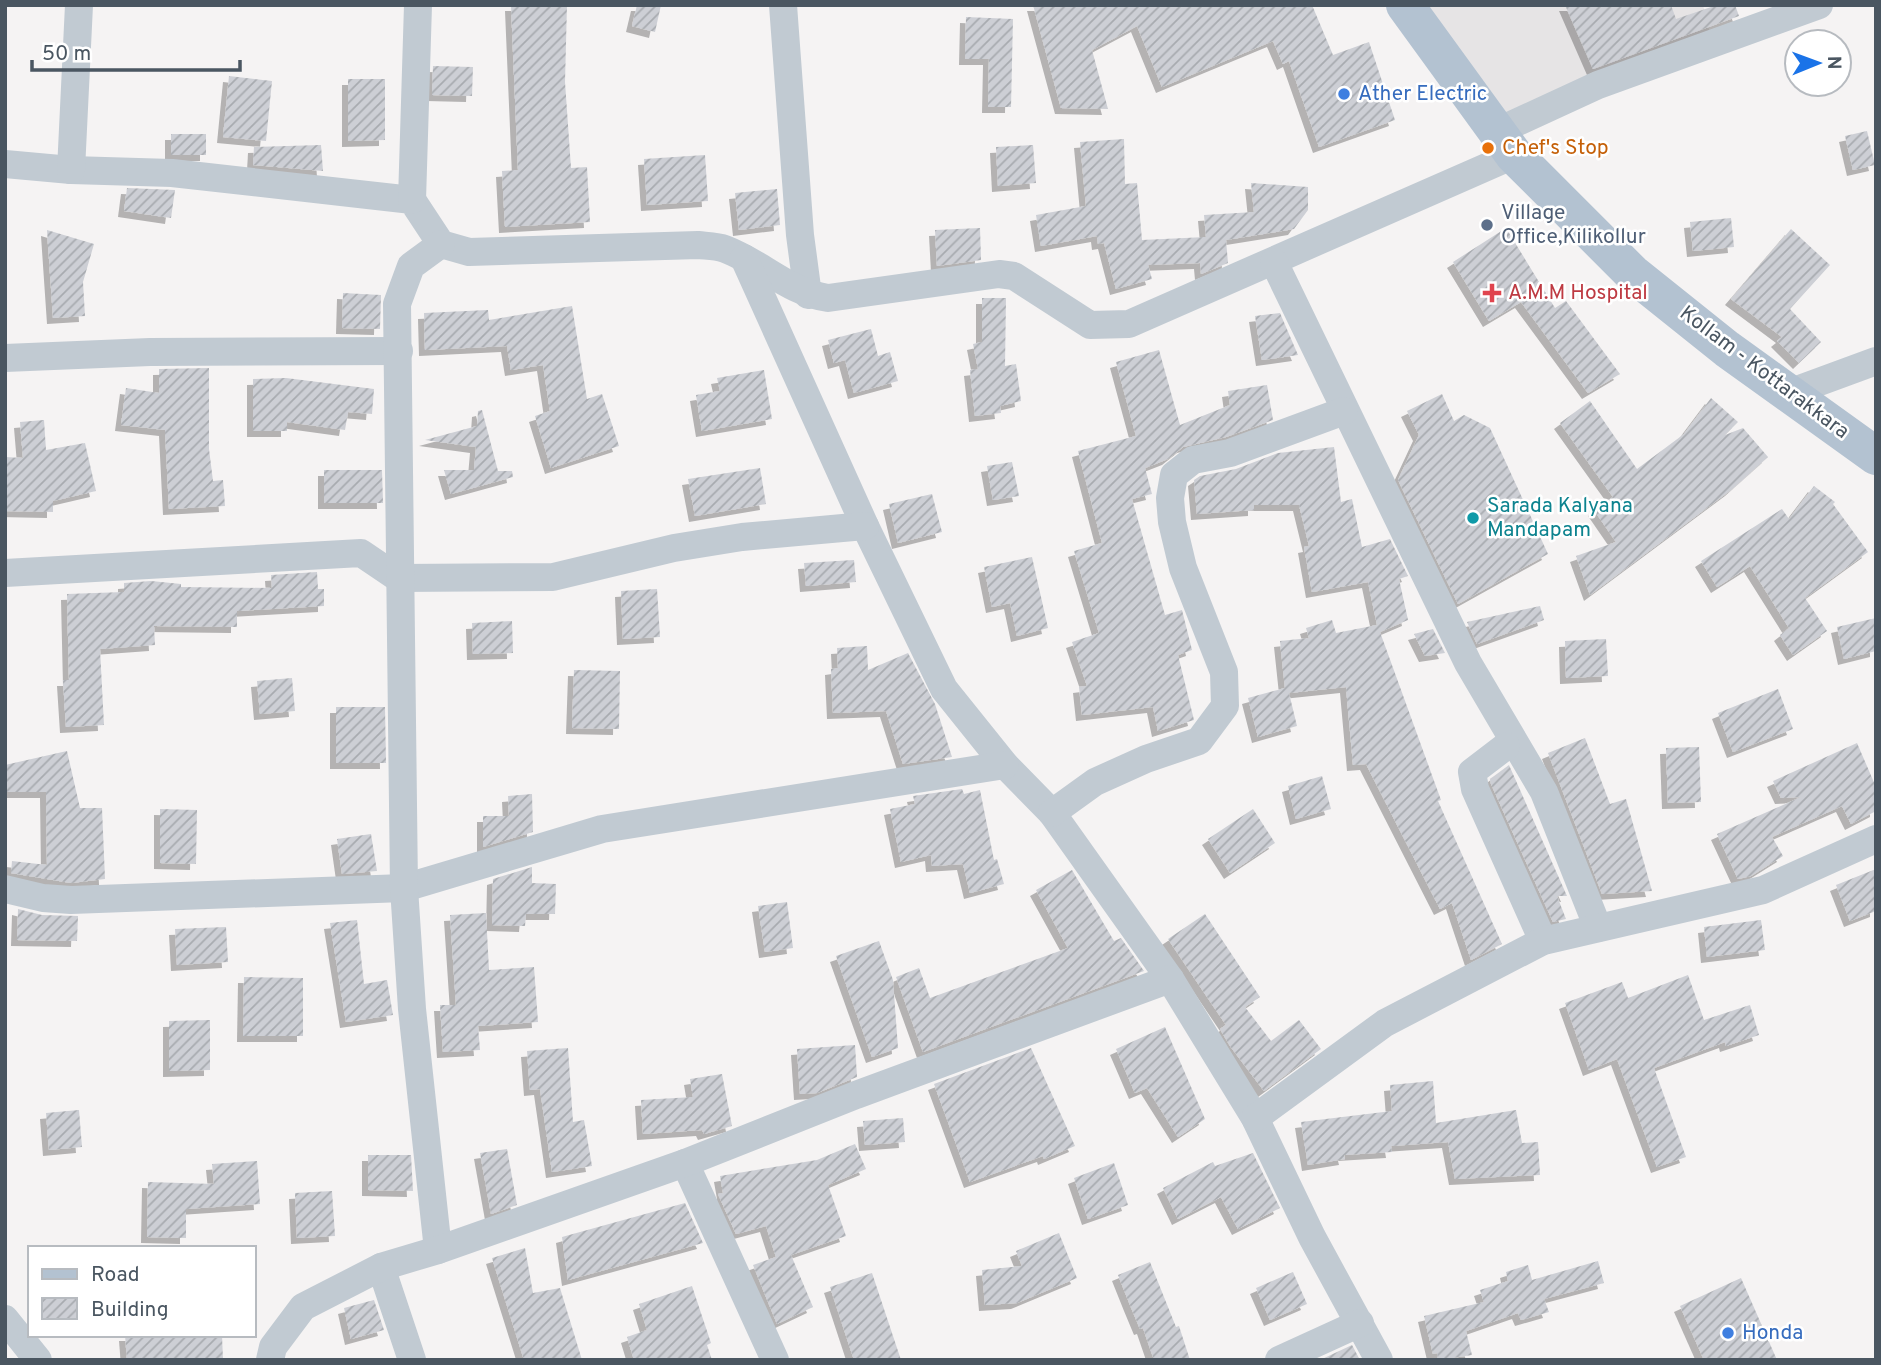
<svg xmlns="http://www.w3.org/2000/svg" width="1881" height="1365" font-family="Overpass,sans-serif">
  <defs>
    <pattern id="building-hatch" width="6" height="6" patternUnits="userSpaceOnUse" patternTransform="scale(1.75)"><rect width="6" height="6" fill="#cdcfd5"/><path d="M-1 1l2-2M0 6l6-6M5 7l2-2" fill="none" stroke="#a8abb0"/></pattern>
    <filter id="shadow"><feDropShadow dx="-6" dy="6" stdDeviation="0" flood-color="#0004"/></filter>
  </defs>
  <rect width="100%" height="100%" fill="#f5f3f3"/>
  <path fill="#e6e4e5" d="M1428,5H1703L1711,37L1501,120Z"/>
  <g fill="url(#building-hatch)" filter="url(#shadow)">
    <path d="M511,5H567L565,82L571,168L587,167L590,222L505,227L502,171L518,170Z"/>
    <path d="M637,5H661L655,32L632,26Z"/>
    <path d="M1033,5H1312L1333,55L1369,42L1395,120L1319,147L1289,61L1283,64L1273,41L1162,87L1137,26L1092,50L1108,109L1061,108Z"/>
    <path d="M1565,5H1671L1676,19L1717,5H1735L1739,16L1593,69Z"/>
    <path d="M966,17L1013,19L1011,107H988L989,59H965Z"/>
    <path d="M433,66L473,67L472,96L432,95Z"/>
    <path d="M229,76L272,81L266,141L223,137Z"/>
    <path d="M348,79H385V140L348,141Z"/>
    <path d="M1867,131L1875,165L1853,170L1845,136Z"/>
    <rect x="171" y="134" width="35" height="21"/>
    <path d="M1124,139L1125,184L1137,183L1142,240L1206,237L1204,215L1254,212L1251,183L1308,187V210L1294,229L1226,240L1228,263L1201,274L1200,263L1148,265L1152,279L1116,289L1104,243L1098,244L1097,236L1041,246L1036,215L1086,206L1080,142Z"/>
    <path d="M321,145L323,171L253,165L254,147Z"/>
    <path d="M1033,145L1036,183L998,186L996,147Z"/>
    <path d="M705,155L708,201L647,205L644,159Z"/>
    <path d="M127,188L175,190L171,218L124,211Z"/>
    <path d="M777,189L780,225L739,230L735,193Z"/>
    <path d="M1731,218L1734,247L1693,251L1690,222Z"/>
    <path d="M980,228L981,260L937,266L935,230Z"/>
    <path d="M1506,228L1555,308L1566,301L1620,374L1588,393L1521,302L1489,321L1453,262Z"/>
    <path d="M1791,229L1830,265L1790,309L1821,342L1799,363L1777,341L1782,337L1731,299Z"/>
    <path d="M47,230L94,244L83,282L85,316L53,318Z"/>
    <path d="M343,293L381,295L380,329L342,328Z"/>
    <path d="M982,298H1006L1005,366L1016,364L1021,401L1000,406L1001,413L975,416L970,370L978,369L973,344L982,342Z"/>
    <path d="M572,306L587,399L602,394L619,446L551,468L535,416L550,411L543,365L511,370L507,346L425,350L424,313L488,310L489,320Z"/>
    <path d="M1280,313L1298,355L1262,360L1255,316Z"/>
    <path d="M871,329L878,356L890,352L898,381L854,393L845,360L834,363L828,340Z"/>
    <path d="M1159,350L1180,425L1230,405L1228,391L1267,385L1273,420L1226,437L1183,447L1168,459L1145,468L1152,494L1132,499L1165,615L1182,610L1192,650L1178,655L1194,720L1158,731L1153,707L1082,715L1079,687L1087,686L1072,642L1099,633L1074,551L1102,543L1078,451L1136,436L1116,362Z"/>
    <path d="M209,368V449L213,481L223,480L225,506L169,509L165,430L121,425L126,388L159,393V369Z"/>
    <path d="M764,370L772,419L702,431L696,395L720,391L717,378Z"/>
    <path d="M286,378L374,389L372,414L348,412L345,430L287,422V431H253V379Z"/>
    <path d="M1442,394L1454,421L1464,415L1490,428L1548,554L1458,604L1398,480L1419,435L1407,411Z"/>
    <path d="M1711,398L1738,422L1725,435L1743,428L1768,457L1731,490L1590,595L1576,556L1616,542L1594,510L1613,497L1560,423L1590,401L1637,469L1684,434Z"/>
    <path d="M482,410L498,471H512L513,477L451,494L444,470H474L476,447L425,440L477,426L478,411Z"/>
    <path d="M44,420L46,450L85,443L96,491L53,501V512L5,511V457L23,458L20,422Z"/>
    <path d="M1334,447L1341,502L1352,499L1362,547L1390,539L1408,576L1399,579L1408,620L1380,632L1441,800L1438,801L1502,944L1471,960L1452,903L1440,909L1366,764L1353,765L1346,687L1289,693L1297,726L1258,737L1248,698L1285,688L1280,641L1309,638L1306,628L1332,620L1336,633L1377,625L1368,582L1312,592L1304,547L1309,546L1299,505H1254V510L1197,514L1194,480L1200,476L1236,469L1278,453Z"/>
    <path d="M1012,462L1019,496L993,500L987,466Z"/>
    <path d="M760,468L766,504L695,516L688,479Z"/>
    <path d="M324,470H382L383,503H324Z"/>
    <path d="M1814,486L1835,502L1833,504L1868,552L1805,598L1827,631L1793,655L1780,635L1789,628L1750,566L1717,587L1701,561L1782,509L1789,519Z"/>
    <path d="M932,494L942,532L898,543L889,504Z"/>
    <path d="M1032,557L1048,628L1017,636L1010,603L992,607L984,567Z"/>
    <path d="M854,560L856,582L806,586L804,563Z"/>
    <path d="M317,572L318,589H324V606L237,611V627L154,626L155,645L100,649L104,725L66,727L63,680H69L67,594L124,592V583L151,581L181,584V587L272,588L271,575Z"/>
    <path d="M657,589L660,637L623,639L621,591Z"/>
    <path d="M1540,606L1544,620L1477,644L1467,622Z"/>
    <path d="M1876,618V651L1844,659L1837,627Z"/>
    <path d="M512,621L513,653L473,654L472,623Z"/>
    <path d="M1433,629L1445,653L1425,656L1414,634Z"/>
    <path d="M1606,639L1608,676L1566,678L1565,641Z"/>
    <path d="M867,646L868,670L908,653L935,704L952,757L903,764L886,711L833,713L831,669L838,668L837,648Z"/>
    <path d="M574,670L620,671L619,729L572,728Z"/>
    <path d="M292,678L295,711L260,714L257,681Z"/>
    <path d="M1778,689L1793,729L1733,752L1718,713Z"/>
    <path d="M336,707H385L386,763H336Z"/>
    <path d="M1585,738L1610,804L1626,799L1652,891L1602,894L1548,753Z"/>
    <path d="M1857,743L1876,787V811L1851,824L1842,806L1772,837L1783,856L1751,876L1738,879L1717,834L1801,797L1781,798L1773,781Z"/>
    <path d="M1699,747L1701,802L1668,803L1666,748Z"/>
    <path d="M67,751L80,808H102L105,879L71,883L11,873L12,861L47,865L46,792H5V765Z"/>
    <path d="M1509,765L1567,896H1557L1566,919L1553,922L1491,784L1490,779Z"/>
    <path d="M1322,776L1331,809L1296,819L1288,786Z"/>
    <path d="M962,789L964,794L980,790L994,860L997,859L1004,884L970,893L963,864L932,866L931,855L901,862L890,809L915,804L913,796Z"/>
    <path d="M532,794L533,832L483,847V816H509L508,796Z"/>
    <path d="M160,809L197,810L196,864L160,863Z"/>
    <path d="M1253,809L1275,843L1230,873L1208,839Z"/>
    <path d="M371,834L377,871L342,874L337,839Z"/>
    <path d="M532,867V883L556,884L555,914H526L525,926L492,925L493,879Z"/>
    <path d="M1876,869V911L1850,921L1836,885Z"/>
    <path d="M1072,870L1114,941L1121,938L1144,971L923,1052L896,977L919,968L930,998L1068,948L1036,890Z"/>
    <path d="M787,902L793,948L765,952L758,906Z"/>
    <path d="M18,909L42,915L78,916L77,941L17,940Z"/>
    <path d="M486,913L489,970L534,967L538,1022L478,1026L480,1050L443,1052L440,1005H456L450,915Z"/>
    <path d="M1205,914L1260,997L1245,1007L1271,1041L1299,1020L1321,1049L1264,1091L1230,1046L1220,1029L1226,1025L1168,939Z"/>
    <path d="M357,920L364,984L387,980L393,1015L346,1022L330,923Z"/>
    <path d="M1761,920L1765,950L1707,957L1704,927Z"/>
    <path d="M226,927L228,962L177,965L175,929Z"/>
    <path d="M879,941L893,980L898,1048L872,1057L836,956Z"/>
    <path d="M1688,975L1704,1020L1750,1005L1759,1035L1726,1046L1725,1042L1654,1068L1686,1157L1657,1167L1617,1059L1589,1070L1565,1003L1622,982L1628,998Z"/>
    <path d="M244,977L303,978V1036H243Z"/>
    <path d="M210,1020V1070L169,1071V1021Z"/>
    <path d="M1165,1027L1205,1119L1178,1137L1147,1088L1135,1093L1116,1049Z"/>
    <path d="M855,1045L857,1077L817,1093L800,1094L797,1049Z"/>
    <path d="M568,1048L573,1122L584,1120L592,1166L552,1172L540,1089L530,1090L527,1051Z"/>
    <path d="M1031,1048L1075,1146L1044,1159L1043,1156L970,1182L934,1084Z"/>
    <path d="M722,1074L732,1126L704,1134L702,1130L643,1134L641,1100L693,1097L690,1079Z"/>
    <path d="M1433,1081L1436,1123L1516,1110L1522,1143L1538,1142L1540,1175L1455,1179L1448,1142L1391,1146L1392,1152L1344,1155L1345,1159L1308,1165L1301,1122L1392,1111L1390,1085Z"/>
    <path d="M79,1110L82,1147L49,1150L46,1113Z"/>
    <path d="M903,1118L905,1142L865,1145L863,1121Z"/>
    <path d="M855,1144L866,1169L828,1185L846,1236L791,1255L813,1307L777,1324L753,1265L776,1257L766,1226L736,1234L718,1194L723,1193L720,1176L817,1160Z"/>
    <path d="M507,1149L517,1205L491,1214L480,1153Z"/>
    <path d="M1253,1153L1280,1208L1238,1229L1221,1197L1178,1219L1163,1188L1213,1162L1215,1166Z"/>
    <path d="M368,1155H411L413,1191L368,1190Z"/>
    <path d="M257,1161L260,1204L186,1209V1238L147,1237L148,1182L214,1184L212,1164Z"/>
    <path d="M1114,1163L1128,1205L1088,1219L1074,1178Z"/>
    <path d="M332,1191L335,1236L297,1238L295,1193Z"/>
    <path d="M685,1203L703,1243L568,1280L562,1237Z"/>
    <path d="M1059,1233L1077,1278L1017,1303L985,1305L982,1270L1022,1266L1016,1251Z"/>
    <path d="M525,1248L533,1293L560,1288L582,1360H524L492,1258Z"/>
    <path d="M1598,1261L1604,1283L1544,1299L1549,1312L1521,1320L1518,1313L1466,1331L1472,1355L1438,1360L1437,1353L1433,1354L1424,1316L1484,1302L1480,1290L1508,1281L1506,1272L1528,1265L1532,1280Z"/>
    <path d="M1150,1262L1176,1327L1179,1326L1190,1360H1154L1143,1328L1140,1329L1130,1305L1118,1275Z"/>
    <path d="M1293,1272L1307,1304L1270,1320L1256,1288Z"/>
    <path d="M872,1273L901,1360H854L830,1287Z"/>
    <path d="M1741,1278L1777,1360H1704L1680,1306Z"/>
    <path d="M692,1286L711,1343L707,1345L712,1360H634L627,1337L647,1330L639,1304Z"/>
    <path d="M374,1300L384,1330L351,1339L344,1308Z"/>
    <path d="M125,1335H222L223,1360H127Z"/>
    <path d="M1352,1345L1360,1360H1320Z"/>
  </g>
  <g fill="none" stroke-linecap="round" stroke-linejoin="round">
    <g stroke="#c1cad2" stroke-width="28">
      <path d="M783,5L800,235L808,295"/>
      <path d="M1496,132L1598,85L1819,5"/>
      <path d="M5,164L71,170L172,173L412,200L441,244L469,252L698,245C707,246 717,246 725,249C762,263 788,292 828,298L999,274L1014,276L1090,325L1129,324L1514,155"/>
      <path d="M71,170L79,5"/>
      <path d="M412,200L418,5"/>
      <path d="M744,258L865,526L944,689L1005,765L1052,813L1170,979L1255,1118L1312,1237L1379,1360"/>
      <path d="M1274,262L1468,663L1544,792L1598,928"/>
      <path d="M5,358L150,352L399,351"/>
      <path d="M1789,393L1876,361"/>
      <path d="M5,573L361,553L398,578L553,577L674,548L742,537L865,526"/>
      <path d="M1506,746L1472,772L1475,789L1543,941"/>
      <path d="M1052,813L1095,782L1146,759L1199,741L1225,706L1224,672L1183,568L1172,522L1170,498L1174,475L1193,460L1230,453L1344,411"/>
      <path d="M5,889L43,898L71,900L404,888L602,829L1005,765"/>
      <path d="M1255,1118L1385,1023L1543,941L1763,890L1876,839"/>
      <path d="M685,1163L775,1360"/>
      <path d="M438,1250L412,1009L404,888L397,304L411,266L441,244"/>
      <path d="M381,1267L412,1360"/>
      <path d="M5,1319L38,1360"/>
      <path d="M270,1360L273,1347L303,1307L381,1267L438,1250L685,1163L856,1095L1170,979"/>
      <path d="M1279,1360L1360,1323"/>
    </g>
    <path stroke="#b3c2d1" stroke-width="38" d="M1405,5L1514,155L1632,273L1727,349L1876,456"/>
  </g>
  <g fill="#3f7fe0" stroke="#fff" stroke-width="2.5">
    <circle cx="1344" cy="94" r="7"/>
    <circle cx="1728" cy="1333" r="7"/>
  </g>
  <circle fill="#e8710a" stroke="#fff" stroke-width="2.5" cx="1488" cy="148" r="7"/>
  <circle fill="#5c6f8a" stroke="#fff" stroke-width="2.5" cx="1487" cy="225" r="7"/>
  <path fill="#e0444e" stroke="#fff" stroke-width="2.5" d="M1488.5 282.5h7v7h7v7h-7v7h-7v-7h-7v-7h7z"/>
  <circle fill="#0f9aa8" stroke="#fff" stroke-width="2.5" cx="1473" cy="518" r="7"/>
  <g text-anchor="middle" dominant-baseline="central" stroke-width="5" stroke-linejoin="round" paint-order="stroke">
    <g font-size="21" fill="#366cbe" stroke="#fff" text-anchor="start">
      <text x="1358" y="94">Ather Electric</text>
      <text x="1742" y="1333">Honda</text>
    </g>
    <g font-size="21" fill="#c56008" stroke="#fff" text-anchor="start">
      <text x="1502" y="148">Chef's Stop</text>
    </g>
    <g font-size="21" fill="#4e5e75" stroke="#fff" text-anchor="start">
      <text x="1501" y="213">Village<tspan x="1501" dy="24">Office,Kilikollur</tspan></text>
    </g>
    <g font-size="21" fill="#be3a42" stroke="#fff" text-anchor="start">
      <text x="1508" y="293">A.M.M Hospital</text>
    </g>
    <g font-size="21" fill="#4a5661" stroke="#fff">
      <text transform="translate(1764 373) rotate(37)">Kollam - Kottarakkara</text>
    </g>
    <g font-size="21" fill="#0d838f" stroke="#fff" text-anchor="start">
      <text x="1487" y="506">Sarada Kalyana<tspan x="1487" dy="24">Mandapam</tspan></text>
    </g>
  </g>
  <rect width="1881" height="1365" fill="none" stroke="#4a5661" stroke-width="14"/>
  <rect x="28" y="1246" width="228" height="91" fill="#ffffff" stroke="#b7bbc0" stroke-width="2"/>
  <rect x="42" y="1269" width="35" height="10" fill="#b3c2d1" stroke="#b7bbc0" stroke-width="2"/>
  <text x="91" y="1281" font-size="21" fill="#4a5661">Road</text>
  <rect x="42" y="1298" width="35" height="21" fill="url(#building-hatch)" stroke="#b7bbc0" stroke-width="2"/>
  <text x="91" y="1316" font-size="21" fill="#4a5661">Building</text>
  <g transform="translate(1818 63) rotate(89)"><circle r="33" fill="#ffffff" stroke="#b7bbc0" stroke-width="2"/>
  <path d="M0-5L12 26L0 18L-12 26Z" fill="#1a73e8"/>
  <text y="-10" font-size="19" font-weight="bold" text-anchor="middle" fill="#4a5661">N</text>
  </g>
  <path d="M32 60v10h208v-10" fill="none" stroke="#4a5661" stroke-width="3.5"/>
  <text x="42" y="60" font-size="21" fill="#4a5661" stroke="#ffffff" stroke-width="5" paint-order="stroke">50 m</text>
</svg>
